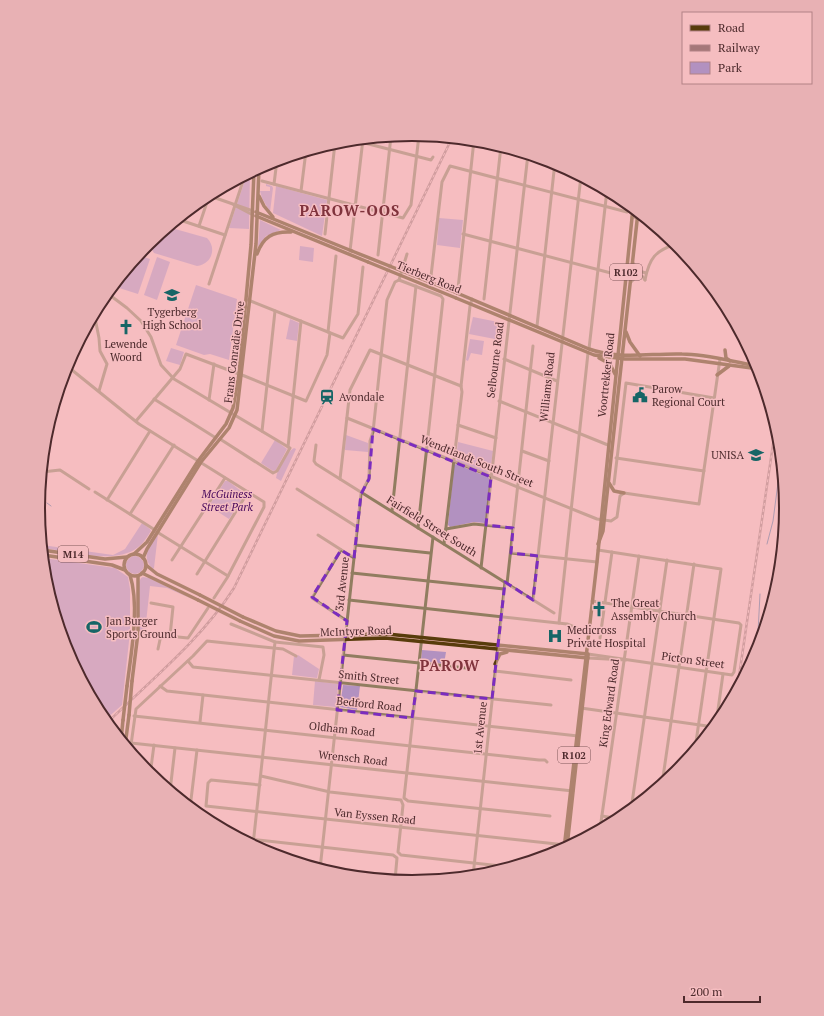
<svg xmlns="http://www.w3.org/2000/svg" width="824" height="1016" font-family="'PT Serif',serif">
  <rect width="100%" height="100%" fill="#f5bdc0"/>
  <g fill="#b291c0">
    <path d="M250,173L249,229L229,228L247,174Z"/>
    <path d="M266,184L272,186L273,188L270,212L262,198L260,191H270V187L266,186Z"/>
    <path d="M276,186L327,200L322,236L273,213Z"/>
    <path d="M439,218L463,220L460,248L437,245Z"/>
    <path d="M260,220L281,230L266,236L258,247Z"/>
    <path d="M168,227L207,238C217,248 212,264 197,266L154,253L148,243Z"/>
    <path d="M300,246L314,248L313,262L299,260Z"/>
    <path d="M138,255L150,259L138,294L116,287L119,278Z"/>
    <path d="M157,257L170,262L157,300L144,295Z"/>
    <path d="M196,285L237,299L229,360L210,354L204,355L176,345Z"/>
    <path d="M473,317L503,323L500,340L469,334Z"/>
    <path d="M290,319L299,323L297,341L286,339Z"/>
    <path d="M470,339L484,341L482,355L471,353L468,361L466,360Z"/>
    <path d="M171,348L184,352L180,365L166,361Z"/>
    <path d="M346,435L368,443V452L345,450Z"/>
    <path d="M275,440L287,449L276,470L273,471L261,463Z"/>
    <path d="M458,442L493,451L490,472L487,473L458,462L456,458Z"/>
    <path d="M294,448L296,449L281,481L276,478C277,470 287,452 294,448Z"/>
    <path d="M456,464L488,477L490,480L485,523L474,522L450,527L448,525L454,465Z"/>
    <path d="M225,481H228L245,494L229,519L209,506Z"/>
    <path d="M142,523L150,529L151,531C147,537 143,544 137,548C114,565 68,551 42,548V545L113,555L125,549Z"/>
    <path d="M158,534L154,568L153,569C140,556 150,546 158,534Z"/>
    <circle cx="135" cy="565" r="9"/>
    <path d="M43,558L115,568L128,577L130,589V632L122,705L105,720L66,651L45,581Z"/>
    <path d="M143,577L149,578L192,599L167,588L150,586L145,632L139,631V582L141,578Z"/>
    <path d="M422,650L446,652L444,664L421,661Z"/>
    <path d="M298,655L319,669L317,678L292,675L294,656L296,657Z"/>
    <path d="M315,681L338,684L336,707L313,705Z"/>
    <path d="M343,685L360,686L357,710L340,707Z"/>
  </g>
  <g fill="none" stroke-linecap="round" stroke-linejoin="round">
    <g stroke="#596f9c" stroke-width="1">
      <path d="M47,503L51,506"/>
      <path d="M767,544L773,521L781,460"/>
      <path d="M757,652L760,594"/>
    </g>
    <g stroke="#917d60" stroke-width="3">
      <path d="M353,140L431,160L433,157"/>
      <path d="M262,181L403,218L411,205L419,135"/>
      <path d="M274,184L277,160"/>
      <path d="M301,191L306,151"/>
      <path d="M207,195L253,211"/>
      <path d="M234,205L253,215"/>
      <path d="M632,217L647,219"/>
      <path d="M177,219L225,235"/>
      <path d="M199,226L209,196"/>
      <path d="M325,234L335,143"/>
      <path d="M463,234L626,277"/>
      <path d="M350,251L363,139"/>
      <path d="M378,255L391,136"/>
      <path d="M633,263L639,271L646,273"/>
      <path d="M431,276L442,182L450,166L627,212"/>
      <path d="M399,280L441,296L443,299L418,528"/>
      <path d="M645,280C649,259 655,250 677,244"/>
      <path d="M631,282L638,275L643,277L645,280"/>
      <path d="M209,284L245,175"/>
      <path d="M458,289L474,140"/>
      <path d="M107,293L127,308L141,321L151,337L161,365L174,379L290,448L277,471L273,473L220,439"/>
      <path d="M484,299L501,146"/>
      <path d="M248,300L343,338L358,314L363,267"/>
      <path d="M537,326L555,162"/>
      <path d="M328,332L336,256"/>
      <path d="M589,349L607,190"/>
      <path d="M504,359L557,381"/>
      <path d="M67,366L139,424L264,502V507L227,578L214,598"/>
      <path d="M64,373L69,360"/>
      <path d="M242,375L306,401L327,355L330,333"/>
      <path d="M99,391L107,364L100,351L99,338L95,318L98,305L105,295"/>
      <path d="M154,399L216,438"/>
      <path d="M209,400L214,364"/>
      <path d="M499,401L608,445"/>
      <path d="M347,418L587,515L597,519L611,521L617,517L620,496L624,493L699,504L720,359"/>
      <path d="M136,421L180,369L186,354L239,374"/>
      <path d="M458,425L496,438"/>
      <path d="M262,431L275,311"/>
      <path d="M316,445L314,461L316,464L554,613"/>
      <path d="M288,447L301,321"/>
      <path d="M522,451L549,461"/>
      <path d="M616,458L704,471"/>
      <path d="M42,472L60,470L89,489"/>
      <path d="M340,479L350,390L370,350L461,386"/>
      <path d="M614,484L626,383L714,398"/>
      <path d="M297,489L357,527"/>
      <path d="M95,492L155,530"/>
      <path d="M107,500L150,431"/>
      <path d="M392,511L416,286"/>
      <path d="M130,514L174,445"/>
      <path d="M446,529L474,524L513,528"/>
      <path d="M157,532L228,576"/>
      <path d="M318,535L354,558"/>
      <path d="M780,535L783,536"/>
      <path d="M433,537L404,798L408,801L550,816"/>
      <path d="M444,544L462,392L461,386L470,306L472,299"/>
      <path d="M355,545L430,553"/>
      <path d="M341,550L312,598L347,621"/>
      <path d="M598,550L721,569L695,749"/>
      <path d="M511,553L597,562"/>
      <path d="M172,560L225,478"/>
      <path d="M481,568L528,154"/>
      <path d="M352,573L504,589"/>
      <path d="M197,574L248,492"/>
      <path d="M507,584L533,346"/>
      <path d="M771,588L777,589"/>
      <path d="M349,600L567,624L589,633"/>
      <path d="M533,600L581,176"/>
      <path d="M151,603L173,607L170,636"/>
      <path d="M559,623L588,353"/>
      <path d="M231,624L275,642L253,845"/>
      <path d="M138,633L188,638L208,608"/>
      <path d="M600,638L612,552"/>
      <path d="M275,642L323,647L324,655L319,680"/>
      <path d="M158,649L161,635"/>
      <path d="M588,654L732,675L734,672L741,625L739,623L592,601"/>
      <path d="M343,655L467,668"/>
      <path d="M588,658L626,660"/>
      <path d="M188,661L193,667L551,705"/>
      <path d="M495,671L571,680"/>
      <path d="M160,686L167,691L578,736"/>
      <path d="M581,708L714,727"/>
      <path d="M134,716L539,760H545L547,762"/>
      <path d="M200,722L203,695"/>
      <path d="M716,724L723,674"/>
      <path d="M131,743L573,791"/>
      <path d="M130,752L136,709L193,656L207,641L283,649L296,656"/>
      <path d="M150,775L154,745"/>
      <path d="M261,776L330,792L401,800L403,805L398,852L401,855L510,867"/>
      <path d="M662,784L694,564"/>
      <path d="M260,785L211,780L208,783L206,806L566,845"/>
      <path d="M170,791L175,748"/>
      <path d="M190,808L197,750"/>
      <path d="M631,810L667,560"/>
      <path d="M602,816L620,819"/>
      <path d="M600,829L639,556"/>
      <path d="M240,838L393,855L397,858L395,880"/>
      <path d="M320,869L361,494L369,478L370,441L373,432L387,300L395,282L399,280L407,254"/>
      <path d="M473,876L505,582"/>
    </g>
    <g stroke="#583c0c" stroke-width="3.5">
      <path d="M259,196L264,206L273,217"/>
      <path d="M256,212L352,251"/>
      <path d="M256,216L368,262"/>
      <path d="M257,254C263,237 273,231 291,232"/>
      <path d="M457,293L589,349C620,360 650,353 682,354C707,354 733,362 758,366"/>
      <path d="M456,298L594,355L625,359H685L759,369"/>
      <path d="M626,332L630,342L640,356"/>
      <path d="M725,350L726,358L730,361"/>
      <path d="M599,358L610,364L615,374"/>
      <path d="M717,375L729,366"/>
      <path d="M609,483L614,491L624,493"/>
      <path d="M598,544L603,531L638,212"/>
      <path d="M42,550L105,559L127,557"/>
      <circle cx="135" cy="565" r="11"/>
      <path d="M134,554L147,542L198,461L226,424L233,408L239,374L251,245L254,171"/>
      <path d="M43,555L112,565L125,570"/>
      <path d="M143,558L147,549L201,462L229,428L237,410L256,244L259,168"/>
      <path d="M146,565L157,574L200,595"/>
      <path d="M142,573L198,600"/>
      <path d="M243,617L276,631L300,636L387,634L588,654"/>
      <path d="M240,621L274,636L299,641L385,638L588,658"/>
      <path d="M495,664L500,654L507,652"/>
      <path d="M132,681L138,633V576"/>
      <path d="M127,686C131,653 140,607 130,575"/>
      <path d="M121,740L123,720"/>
      <path d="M125,746L129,715"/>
      <path d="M567,847L588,655"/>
      <path d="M564,849L597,562L633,208"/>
    </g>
    <g stroke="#a57779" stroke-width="2.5">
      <g id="rail">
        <path d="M745,675L746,661"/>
        <path d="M737,690L776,424"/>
        <path d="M107,723C151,680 201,640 234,588L452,138"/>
      </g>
    </g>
    <use href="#rail" stroke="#f5bdc0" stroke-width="1" stroke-dasharray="3" stroke-linecap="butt"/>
    <g stroke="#583c0c" stroke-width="3.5">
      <path d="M352,251L457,293"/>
      <path d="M368,262L456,298"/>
      <path d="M200,595L243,617"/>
      <path d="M198,600L240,621"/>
      <path d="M129,715L132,681"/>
      <path d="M123,720L127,686"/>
    </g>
  </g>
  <path d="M0 0H824V1016H0ZM373,429L491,477L486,525L513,528L511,553L538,556L533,600L505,582L492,699L416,691L412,718L337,710L347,621L312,597L341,550L354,558L361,494L369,479Z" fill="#f5bdc0" fill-opacity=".55" fill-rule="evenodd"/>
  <path fill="none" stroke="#7b2cbf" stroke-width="3" stroke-dasharray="8 5" stroke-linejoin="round" d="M373,429L491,477L486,525L513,528L511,553L538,556L533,600L505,582L492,699L416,691L412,718L337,710L347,621L312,597L341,550L354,558L361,494L369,479Z"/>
  <defs>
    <g id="school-bare" transform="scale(1.2)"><path d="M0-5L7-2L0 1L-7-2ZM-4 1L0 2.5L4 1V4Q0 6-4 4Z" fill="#166566" stroke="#f5bdc0" stroke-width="2.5" paint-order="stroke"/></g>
    <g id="church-bare" transform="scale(1.2)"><path d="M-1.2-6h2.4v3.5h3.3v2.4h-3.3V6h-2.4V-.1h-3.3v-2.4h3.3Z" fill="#166566" stroke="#f5bdc0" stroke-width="2.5" paint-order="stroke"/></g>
    <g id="civic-bare" transform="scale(1.2)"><path d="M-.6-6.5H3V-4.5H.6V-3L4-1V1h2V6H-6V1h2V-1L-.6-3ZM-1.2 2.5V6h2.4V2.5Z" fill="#166566" stroke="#f5bdc0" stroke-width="2.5" paint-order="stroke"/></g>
    <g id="station-bare" transform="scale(1.2)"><path d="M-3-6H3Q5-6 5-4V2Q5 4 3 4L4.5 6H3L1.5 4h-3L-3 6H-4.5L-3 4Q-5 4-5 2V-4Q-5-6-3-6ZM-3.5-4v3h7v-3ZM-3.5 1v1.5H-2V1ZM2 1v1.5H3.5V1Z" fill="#166566" stroke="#f5bdc0" stroke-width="2.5" paint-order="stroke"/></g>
    <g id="university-bare" transform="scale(1.2)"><path d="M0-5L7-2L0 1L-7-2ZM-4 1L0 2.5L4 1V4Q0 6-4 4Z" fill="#166566" stroke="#f5bdc0" stroke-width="2.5" paint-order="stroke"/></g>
    <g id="stadium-bare" transform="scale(1.2)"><path d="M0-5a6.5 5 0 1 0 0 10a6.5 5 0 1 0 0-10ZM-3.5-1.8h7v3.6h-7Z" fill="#166566" stroke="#f5bdc0" stroke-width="2.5" paint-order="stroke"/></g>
    <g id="hospital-bare" transform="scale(1.2)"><path d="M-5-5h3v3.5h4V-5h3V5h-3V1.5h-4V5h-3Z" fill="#166566" stroke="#f5bdc0" stroke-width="2.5" paint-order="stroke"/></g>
  </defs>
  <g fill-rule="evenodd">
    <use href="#school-bare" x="172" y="295"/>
    <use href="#church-bare" x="126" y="327"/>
    <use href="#civic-bare" x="640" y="395"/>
    <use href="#station-bare" x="327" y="397"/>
    <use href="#university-bare" x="756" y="455"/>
    <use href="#church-bare" x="599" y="609"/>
    <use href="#stadium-bare" x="94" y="627"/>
    <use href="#hospital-bare" x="555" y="636"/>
  </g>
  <g text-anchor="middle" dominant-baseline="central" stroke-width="3" stroke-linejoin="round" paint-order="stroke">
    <g fill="#f5bdc0" stroke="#7f5658" stroke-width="1">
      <rect x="610" y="264" width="32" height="16" rx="3"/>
      <rect x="58" y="546" width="30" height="16" rx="3"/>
      <rect x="558" y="747" width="32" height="16" rx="3"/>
    </g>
    <g font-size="10" font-weight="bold" fill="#4d2a2c">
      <text x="626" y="272">R102</text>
      <text x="73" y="554">M14</text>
      <text x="574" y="755">R102</text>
    </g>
    <g font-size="11" fill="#4d2a2c" stroke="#f5bdc0">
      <text transform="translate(429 277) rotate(22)">Tierberg Road</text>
      <text transform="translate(234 352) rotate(-83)">Frans Conradie Drive</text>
      <text transform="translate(495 360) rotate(-83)">Selbourne Road</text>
      <text transform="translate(606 375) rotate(-84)">Voortrekker Road</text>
      <text transform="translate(547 387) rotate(-84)">Williams Road</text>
      <text transform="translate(477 461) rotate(22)">Wendtlandt South Street</text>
      <text transform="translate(432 526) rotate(32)">Fairfield Street South</text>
      <text transform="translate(342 584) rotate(-84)">3rd Avenue</text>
      <text transform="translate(356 631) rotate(-2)">McIntyre Road</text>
      <text transform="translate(693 660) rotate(8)">Picton Street</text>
      <text transform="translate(369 677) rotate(6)">Smith Street</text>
      <text transform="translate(609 703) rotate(-82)">King Edward Road</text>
      <text transform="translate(369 704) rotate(6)">Bedford Road</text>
      <text transform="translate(480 728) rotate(-84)">1st Avenue</text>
      <text transform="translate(342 729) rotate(6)">Oldham Road</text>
      <text transform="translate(353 758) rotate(6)">Wrensch Road</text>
      <text transform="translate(375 816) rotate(6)">Van Eyssen Road</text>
    </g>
    <g font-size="11" fill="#4d2a2c" stroke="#f5bdc0" text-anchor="start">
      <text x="172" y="312" text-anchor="middle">Tygerberg<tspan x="172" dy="13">High School</tspan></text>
      <text x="126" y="344" text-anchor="middle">Lewende<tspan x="126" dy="13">Woord</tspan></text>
      <text x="652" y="389">Parow<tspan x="652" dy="13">Regional Court</tspan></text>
      <text x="339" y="397">Avondale</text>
      <text x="744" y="455" text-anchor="end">UNISA</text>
      <text x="611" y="603">The Great<tspan x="611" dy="13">Assembly Church</tspan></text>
      <text x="106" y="621">Jan Burger<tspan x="106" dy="13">Sports Ground</tspan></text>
      <text x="567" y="630">Medicross<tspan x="567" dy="13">Private Hospital</tspan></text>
    </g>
    <g font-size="11" font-style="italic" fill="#48095c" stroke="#f5bdc0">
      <text x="227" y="494">McGuiness<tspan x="227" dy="13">Street Park</tspan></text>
    </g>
    <g font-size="15" font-weight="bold" letter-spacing="1" fill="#80333c" stroke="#f5bdc0">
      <text x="350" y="210">PAROW-OOS</text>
      <text x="450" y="665">PAROW</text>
    </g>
  </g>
  <path d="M0 0H824V1016H0ZM45 508a367 367 0 1 1 734 0a367 367 0 1 1-734 0Z" fill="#e8b1b4" fill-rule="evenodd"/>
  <path fill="none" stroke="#4d2a2c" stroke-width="2" d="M45 508a367 367 0 1 1 734 0a367 367 0 1 1-734 0Z"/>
  <rect x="682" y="12" width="130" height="72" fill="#f5bdc0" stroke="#b28285"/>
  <rect x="690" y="25" width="20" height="6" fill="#583c0c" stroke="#b28285"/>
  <text x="718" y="32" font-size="12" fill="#4d2a2c">Road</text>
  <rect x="690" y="45" width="20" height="6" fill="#a57779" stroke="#b28285"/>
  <text x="718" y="52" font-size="12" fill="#4d2a2c">Railway</text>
  <rect x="690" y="62" width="20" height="12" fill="#b291c0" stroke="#b28285"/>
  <text x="718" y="72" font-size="12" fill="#4d2a2c">Park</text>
  <path d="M684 996v6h76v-6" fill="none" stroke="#4d2a2c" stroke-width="2"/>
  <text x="690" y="996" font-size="12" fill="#4d2a2c" stroke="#f5bdc0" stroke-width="3" paint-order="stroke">200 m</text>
</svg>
